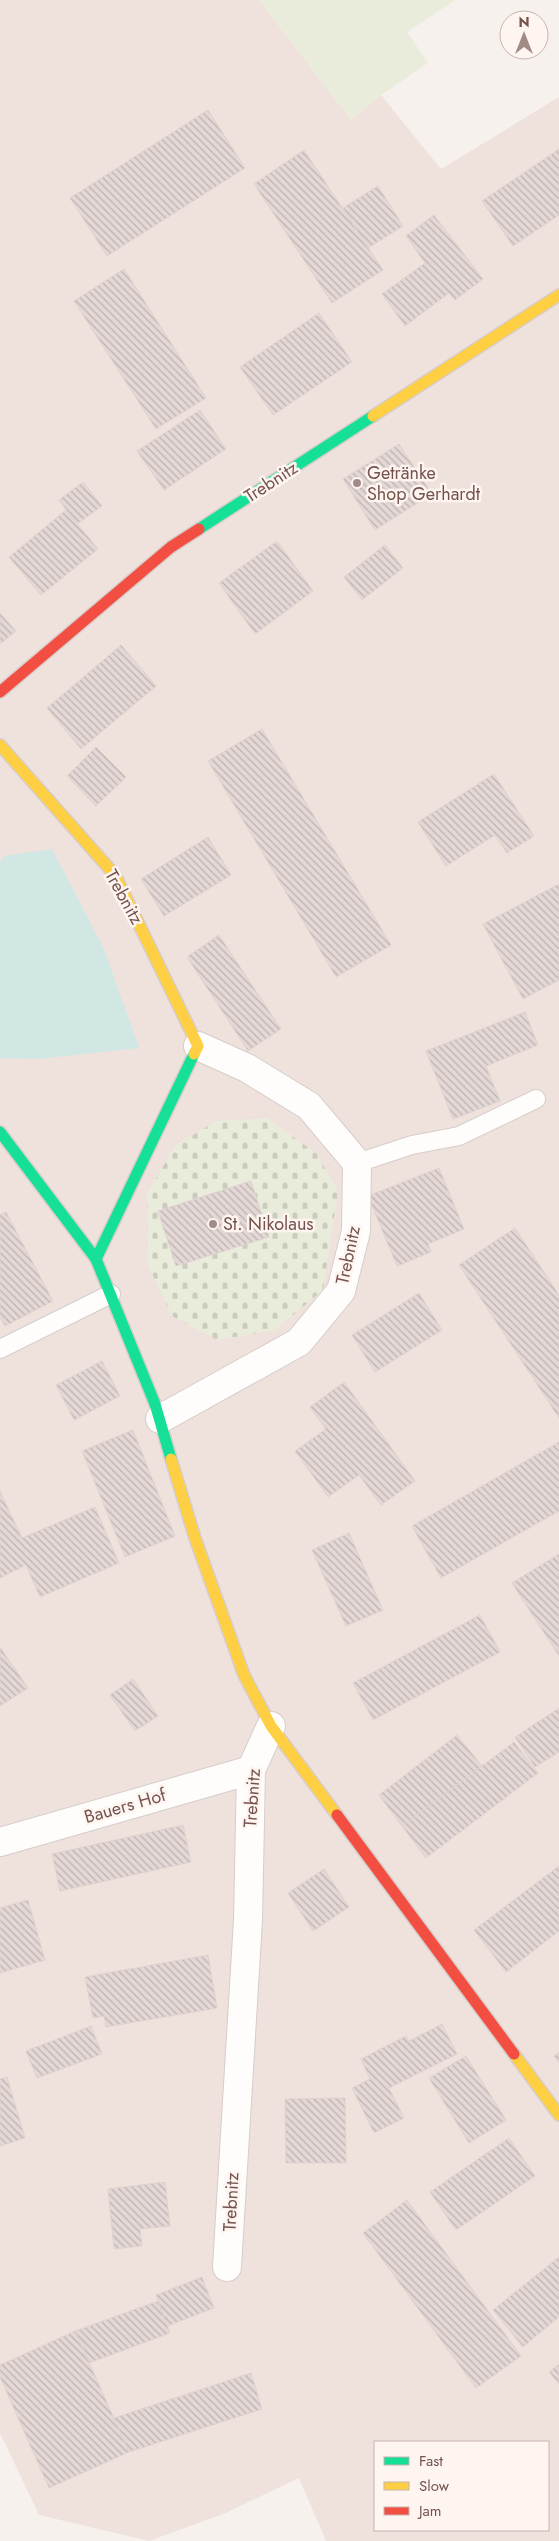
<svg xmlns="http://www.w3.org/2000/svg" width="559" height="2541" font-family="Jost,sans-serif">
  <defs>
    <pattern id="cemetery-stones" width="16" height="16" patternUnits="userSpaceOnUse" patternTransform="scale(1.25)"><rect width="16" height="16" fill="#e9ecda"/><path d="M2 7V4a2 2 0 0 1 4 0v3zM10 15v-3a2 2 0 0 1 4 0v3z" fill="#cbccbd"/></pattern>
    <pattern id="building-back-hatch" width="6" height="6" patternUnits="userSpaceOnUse" patternTransform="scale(1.25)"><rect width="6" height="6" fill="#e3d8d6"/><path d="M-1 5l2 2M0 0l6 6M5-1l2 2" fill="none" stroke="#bdb2b0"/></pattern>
  </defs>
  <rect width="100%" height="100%" fill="#f7f1ee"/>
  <path fill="#efe2dc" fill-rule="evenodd" d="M0,0H259L351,120L381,95L441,169L559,97V2541H326L299,2478L226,2513L149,2541L39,2515L0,2433ZM375,2442H548V2530H375Z"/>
  <path fill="#e9ecda" d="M259,0H455L407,32L428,63L381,95L351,120Z"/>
  <path fill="url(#cemetery-stones)" d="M267,1118L316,1153L338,1191L323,1290L275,1330L217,1340L172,1316L148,1265L147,1194L175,1146L216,1121Z"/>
  <path fill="#d0e7e4" d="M52,849L104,949L139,1048L38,1059L0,1058V862L4,856Z"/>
  <g fill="url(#building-back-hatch)" stroke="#dfd3d0">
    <path d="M208,110L245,168L107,256L70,198Z"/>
    <path d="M559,149V215L513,246L482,201Z"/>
    <path d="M304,150L383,270L332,303L254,184Z"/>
    <path d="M378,186L403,226L368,248L343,208Z"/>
    <path d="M434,215L483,279L455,300L449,293L405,326L382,294L425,263L406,236Z"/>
    <path d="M124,269L206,398L156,429L74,301Z"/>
    <path d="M319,313L352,362L273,415L240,367Z"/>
    <path d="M200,410L226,449L164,490L137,451Z"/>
    <path d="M399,444L432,494L375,530L343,479Z"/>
    <path d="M83,482L102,506L77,524L59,500Z"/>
    <path d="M66,510L98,549L41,595L9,557Z"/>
    <path d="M277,541L313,591L255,634L219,583Z"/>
    <path d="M385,545L403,568L362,600L344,577Z"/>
    <path d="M0,613L16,631L0,644Z"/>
    <path d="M121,645L156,686L81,749L47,708Z"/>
    <path d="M262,729L391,945L336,977L208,761Z"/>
    <path d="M96,747L126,777L96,806L67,776Z"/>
    <path d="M494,774L534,836L507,853L495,835L446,866L418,822Z"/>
    <path d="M208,837L231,875L164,916L141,879Z"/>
    <path d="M559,884V980L523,999L483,924Z"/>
    <path d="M219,935L281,1029L248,1051L187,957Z"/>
    <path d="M525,1012L538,1045L486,1066L500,1101L453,1119L426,1051Z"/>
    <path d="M439,1168L464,1229L428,1244L431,1252L397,1266L368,1196Z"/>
    <path d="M251,1181L269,1237L176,1266L158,1211Z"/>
    <path d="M6,1212L53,1301L5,1326L0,1317V1215Z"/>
    <path d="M515,1228L559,1295V1418L459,1265Z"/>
    <path d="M419,1293L442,1330L375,1372L352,1335Z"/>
    <path d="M102,1361L120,1396L74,1420L56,1385Z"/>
    <path d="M344,1382L415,1481L381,1505L359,1475L328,1497L295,1451L326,1429L310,1407Z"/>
    <path d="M133,1430L175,1536L125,1557L82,1451Z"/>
    <path d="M559,1442V1511L441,1578L412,1526Z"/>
    <path d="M0,1491L22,1538L95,1507L119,1563L40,1597L26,1565L0,1578Z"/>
    <path d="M349,1533L383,1610L346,1626L312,1550Z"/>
    <path d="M559,1554V1656L512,1583Z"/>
    <path d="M480,1615L500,1652L373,1720L353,1683Z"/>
    <path d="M0,1647L28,1688L0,1706Z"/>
    <path d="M133,1679L158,1716L135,1731L110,1695Z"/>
    <path d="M559,1708V1752L535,1767L515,1737Z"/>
    <path d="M457,1735L482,1766L402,1826L379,1795Z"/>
    <path d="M514,1742L538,1773L426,1858L402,1826Z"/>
    <path d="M183,1825L191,1862L60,1891L52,1854Z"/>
    <path d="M559,1866V1931L506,1972L474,1930Z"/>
    <path d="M324,1869L349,1907L313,1931L288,1893Z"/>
    <path d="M28,1900L45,1960L0,1973V1908Z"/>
    <path d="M208,1955L217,2008L106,2027L104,2016L93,2018L85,1977Z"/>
    <path d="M442,2024L457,2054L389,2088L404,2118L374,2133L352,2088L370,2079L361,2059L406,2036L409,2041Z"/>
    <path d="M91,2026L102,2054L37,2078L26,2051Z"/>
    <path d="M559,2052V2063L554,2056Z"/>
    <path d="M466,2056L506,2120L469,2143L429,2078Z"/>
    <path d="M7,2077L25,2138L0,2146V2079Z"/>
    <path d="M345,2098L346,2163H286L285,2099Z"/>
    <path d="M509,2138L535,2176L456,2230L430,2192Z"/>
    <path d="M165,2182L170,2226L140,2229L142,2246L114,2249L108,2189Z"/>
    <path d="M407,2200L521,2356L476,2388L363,2233Z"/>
    <path d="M559,2257V2317L523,2347L493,2310Z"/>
    <path d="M202,2277L214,2308L167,2326L156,2295Z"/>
    <path d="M158,2301L170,2333L89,2363L75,2331Z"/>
    <path d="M75,2331L129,2452L49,2488L0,2377V2365Z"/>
    <path d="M559,2364V2384L549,2372Z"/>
    <path d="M251,2373L262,2409L129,2452L114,2418Z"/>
  </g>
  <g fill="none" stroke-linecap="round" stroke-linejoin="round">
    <g stroke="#d6cdca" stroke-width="20">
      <g id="lane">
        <path d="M357,1163L412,1145L459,1136L536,1099"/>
        <path d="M0,1349L111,1294"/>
      </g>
    </g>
    <g stroke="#d6cdca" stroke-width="30">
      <g id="street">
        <path d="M160,1419L299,1342L341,1291L356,1231L357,1163L309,1106L247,1068L198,1046"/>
        <path d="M0,1842L251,1770"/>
        <path d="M227,2267L248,1920L251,1770L271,1726"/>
      </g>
    </g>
    <g stroke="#d7cdca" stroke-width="14">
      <g id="fast">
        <path d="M199,529L373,416"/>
        <path d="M0,1132L96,1259L155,1404L171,1459"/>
        <path d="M96,1259L194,1054"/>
      </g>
    </g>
    <g stroke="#d7cdca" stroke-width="14">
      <g id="slow">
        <path d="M373,416L559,295"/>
        <path d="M0,745L115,875L198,1046L194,1054"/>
        <path d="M171,1459L195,1538L244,1675L271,1726L337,1815"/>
        <path d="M514,2054L559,2115"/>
      </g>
    </g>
    <g stroke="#d7cdca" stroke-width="14">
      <g id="jam">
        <path d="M0,692L171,547L199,529"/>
        <path d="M337,1815L514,2054"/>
      </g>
    </g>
    <use href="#lane" stroke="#fefdfc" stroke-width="18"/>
    <use href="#street" stroke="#fefdfc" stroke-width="28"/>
    <use href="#fast" stroke="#16e098" stroke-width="11"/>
    <use href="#slow" stroke="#ffcf43" stroke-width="11"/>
    <use href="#jam" stroke="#f24e42" stroke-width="11"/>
  </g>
  <g fill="#a28a87" stroke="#fef5f0" stroke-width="2">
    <circle cx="357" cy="483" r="5"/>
    <circle cx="213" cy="1224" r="5"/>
  </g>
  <g text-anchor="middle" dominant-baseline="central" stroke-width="5" stroke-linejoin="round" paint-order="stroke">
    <g font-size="18" fill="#74534f" stroke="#fef5f0" text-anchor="start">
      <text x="367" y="473">Getränke<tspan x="367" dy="21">Shop Gerhardt</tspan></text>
      <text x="223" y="1224">St. Nikolaus</text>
    </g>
    <g font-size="18" fill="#74534f" stroke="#fef5f0">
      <text transform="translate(271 482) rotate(-33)">Trebnitz</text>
      <text transform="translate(124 897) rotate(61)">Trebnitz</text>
      <text transform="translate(348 1255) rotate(-78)">Trebnitz</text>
      <text transform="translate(252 1798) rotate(-86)">Trebnitz</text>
      <text transform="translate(125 1806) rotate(-16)">Bauers Hof</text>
      <text transform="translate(231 2202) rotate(-87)">Trebnitz</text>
    </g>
  </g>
  <rect x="374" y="2441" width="175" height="90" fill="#fef5f0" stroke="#c7b4b0"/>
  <rect x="384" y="2457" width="25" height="8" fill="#16e098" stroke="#c7b4b0"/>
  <text x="419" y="2466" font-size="15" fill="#74534f">Fast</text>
  <rect x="384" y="2482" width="25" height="8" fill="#ffcf43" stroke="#c7b4b0"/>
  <text x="419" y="2491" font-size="15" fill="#74534f">Slow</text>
  <rect x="384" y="2507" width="25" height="8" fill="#f24e42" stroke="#c7b4b0"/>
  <text x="419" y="2516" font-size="15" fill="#74534f">Jam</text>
  <g transform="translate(524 35)"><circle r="24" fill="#fef5f0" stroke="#c7b4b0"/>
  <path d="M0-4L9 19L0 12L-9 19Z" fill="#a28a87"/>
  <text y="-8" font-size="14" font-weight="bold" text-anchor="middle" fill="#74534f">N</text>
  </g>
</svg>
